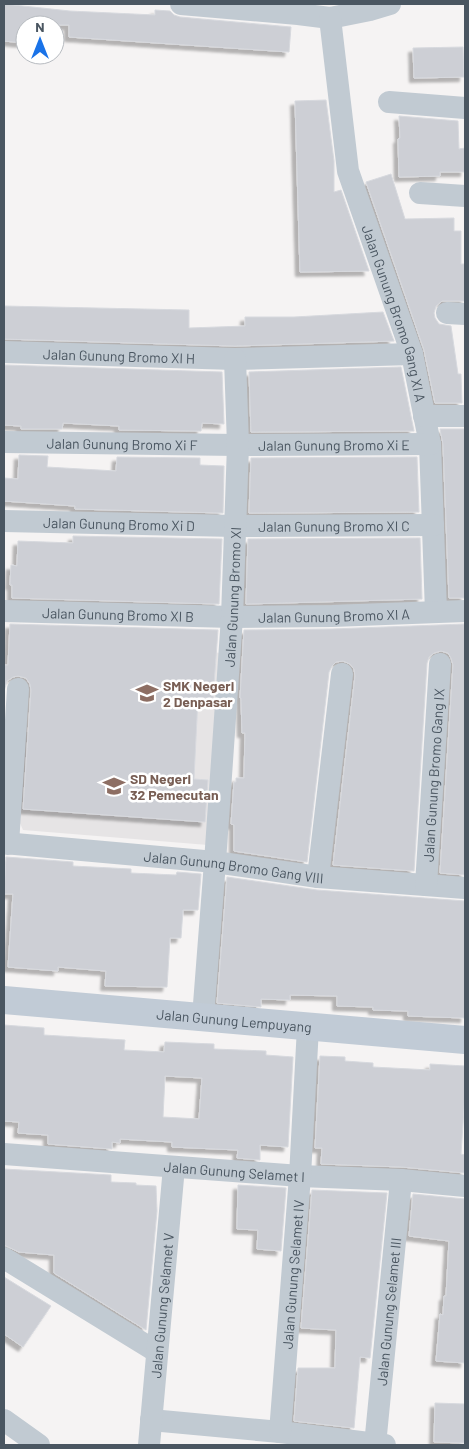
<svg xmlns="http://www.w3.org/2000/svg" width="469" height="1449" font-family="Barlow,sans-serif">
  <defs>
    <filter id="shadow"><feDropShadow dx="-4.5" dy="4.5" stdDeviation="1" flood-color="#0004"/></filter>
  </defs>
  <rect width="100%" height="100%" fill="#f5f3f3"/>
  <path fill="#e6e4e5" d="M184,651L224,653L208,845L23,830L17,816L18,732H72Z"/>
  <g fill="#cdcfd5" stroke="#d7d9de" fill-rule="evenodd" filter="url(#shadow)">
    <path d="M4,4L70,11L155,15V10L170,11L174,15L180,17L291,27L289,52L69,37V25H25V43L4,41Z"/>
    <path d="M463,47L464,77L414,78L413,48Z"/>
    <path d="M326,100L334,161V192L341,190L369,271L300,272L295,101Z"/>
    <path d="M399,116L458,121L459,149L465,148V172H440V176L399,177L398,139L400,138Z"/>
    <path d="M391,174L405,219L454,218V231H461V264H465V301H442L436,306L434,313L435,318L439,324L451,326L458,374H461L462,403H435L424,350L366,182Z"/>
    <path d="M4,306L189,310V328L245,326V317H294L383,312L394,341L235,346L4,339Z"/>
    <path d="M4,365L222,372L224,424L202,423L201,431L119,430V426L63,423L62,429H21V426L4,425Z"/>
    <path d="M401,367L414,431L251,432L249,372Z"/>
    <path d="M440,429H465V598H449L443,444Z"/>
    <path d="M19,455L48,456L47,467L116,471L117,457L200,458V465L224,466L223,513L75,509V506L4,501V478L18,479Z"/>
    <path d="M417,457L419,512L249,513L251,458Z"/>
    <path d="M73,536L222,539L219,604L12,598V585H10L11,565L17,566L18,541L73,543Z"/>
    <path d="M420,538L422,599L246,604L248,539Z"/>
    <path d="M10,624L218,630L213,698H198L194,779L208,780L205,822L23,809L31,690L30,684L26,678L18,676L13,677L7,681L4,691V665H8Z"/>
    <path d="M465,624V875L440,873L453,665L451,658L448,653L441,651L434,653L429,657L427,663L414,871L333,865L355,676L354,669L350,664L343,661L336,662L332,666L329,672L307,862L234,851V825L231,824L234,782H236V778H244L245,733H242L241,698H240L244,630L332,629Z"/>
    <path d="M6,857L73,862V866L131,869V873L176,875L177,872L201,874L198,910H183L181,938H170L167,987L105,986L106,971L58,967V971L8,967L13,894H4Z"/>
    <path d="M227,877L317,890L465,901V1018L408,1016V1011L373,1010V1007L337,1006V996L290,995V1000L261,999V1007L217,1003Z"/>
    <path d="M4,1025L44,1028V1035L125,1040L124,1050L164,1052L165,1042L214,1044V1049L266,1051V1055L293,1057L288,1147L260,1145V1160L237,1158L238,1150L172,1147V1142L120,1139V1143L112,1142V1149L48,1144V1135L18,1133L19,1122L4,1121ZM165,1076L202,1078L199,1119L163,1117Z"/>
    <path d="M320,1056L345,1057V1061L373,1063V1067L430,1070V1064L465,1066V1094L461,1154L465,1155V1173L402,1167L321,1164L322,1148H315Z"/>
    <path d="M4,1169L111,1175V1182L136,1183V1185L156,1186L157,1211L146,1330L54,1273V1255L19,1252L4,1245Z"/>
    <path d="M238,1185L286,1188L281,1251L257,1249L258,1230L237,1229Z"/>
    <path d="M312,1190L387,1193L370,1358L360,1357L354,1428L294,1421L298,1368H335L336,1330L301,1328Z"/>
    <path d="M413,1194L465,1199V1363L436,1361L440,1314L443,1315L444,1296H446L449,1241L409,1236Z"/>
    <path d="M4,1277L51,1306L23,1347L4,1334Z"/>
    <path d="M435,1403L465,1404V1443L434,1442Z"/>
  </g>
  <g fill="none" stroke-linecap="round" stroke-linejoin="round">
    <g stroke="#c1cad2" stroke-width="22">
      <path d="M181,4L298,14L330,18L370,10L390,4"/>
      <path id="s1" d="M330,18L348,171L412,354L430,444L436,612"/>
      <path d="M389,102L465,108"/>
      <path d="M420,193L465,196"/>
      <path d="M447,313L465,314"/>
      <path id="s2" d="M4,352L235,359L412,354"/>
      <path d="M424,416H465"/>
      <path id="s3" d="M4,442L238,445L430,444"/>
      <path id="s4" d="M4,521L235,526L433,525"/>
      <path id="s5" d="M4,611L232,617L332,616L465,611"/>
      <path id="s6" d="M4,843L215,862L318,877L465,888"/>
      <path d="M8,844L18,689"/>
      <path d="M318,877L342,674"/>
      <path id="s7" d="M426,885L440,664"/>
      <path id="s8" d="M203,1017L215,862L232,617L238,445L235,359"/>
      <path id="s9" d="M4,1154L300,1176L401,1180L465,1186"/>
      <path d="M4,1258L157,1352"/>
      <path d="M4,1420L39,1445"/>
      <path d="M151,1420L280,1432L385,1445"/>
      <path id="s10" d="M280,1432L300,1176L308,1027"/>
      <path id="s11" d="M149,1445L174,1167"/>
      <path id="s12" d="M375,1445L401,1180"/>
    </g>
    <path stroke="#c1cbd6" stroke-width="28" id="s13" d="M4,1000L465,1040"/>
  </g>
  <defs>
    <g id="school-bare" transform="scale(1.725)"><path d="M0-5L7-2L0 1L-7-2ZM-4 1L0 2.5L4 1V4Q0 6-4 4Z" fill="#8d6e63" stroke="#fff" stroke-width="2.5" paint-order="stroke"/></g>
  </defs>
  <g fill-rule="evenodd">
    <use href="#school-bare" x="147" y="693"/>
    <use href="#school-bare" x="114" y="786"/>
  </g>
  <g text-anchor="middle" dominant-baseline="central" stroke-width="5" stroke-linejoin="round" paint-order="stroke">
    <g font-size="14" fill="#4a5661" stroke="#fff">
      <text stroke="none"><textPath href="#s1" startOffset="304">Jalan Gunung Bromo Gang XI A</textPath></text>
      <text stroke="none"><textPath href="#s2" startOffset="115">Jalan Gunung Bromo XI H</textPath></text>
      <text stroke="none"><textPath href="#s3" startOffset="118">Jalan Gunung Bromo Xi F</textPath></text>
      <text stroke="none"><textPath href="#s3" startOffset="330">Jalan Gunung Bromo Xi E</textPath></text>
      <text stroke="none"><textPath href="#s4" startOffset="115">Jalan Gunung Bromo Xi D</textPath></text>
      <text stroke="none"><textPath href="#s4" startOffset="330">Jalan Gunung Bromo XI C</textPath></text>
      <text stroke="none"><textPath href="#s8" startOffset="421">Jalan Gunung Bromo XI</textPath></text>
      <text stroke="none"><textPath href="#s5" startOffset="114">Jalan Gunung Bromo XI B</textPath></text>
      <text stroke="none"><textPath href="#s5" startOffset="330">Jalan Gunung Bromo XI A</textPath></text>
      <text stroke="none"><textPath href="#s7" startOffset="110">Jalan Gunung Bromo Gang IX</textPath></text>
      <text stroke="none"><textPath href="#s6" startOffset="231">Jalan Gunung Bromo Gang VIII</textPath></text>
      <text stroke="none"><textPath href="#s13" startOffset="231">Jalan Gunung Lempuyang</textPath></text>
      <text stroke="none"><textPath href="#s9" startOffset="231">Jalan Gunung Selamet I</textPath></text>
      <text stroke="none"><textPath href="#s10" startOffset="158">Jalan Gunung Selamet IV</textPath></text>
      <text stroke="none"><textPath href="#s11" startOffset="140">Jalan Gunung Selamet V</textPath></text>
      <text stroke="none"><textPath href="#s12" startOffset="134">Jalan Gunung Selamet III</textPath></text>
    </g>
    <g font-size="14" font-weight="bold" fill="#785e54" stroke="#fff" text-anchor="start">
      <text x="163" y="685">SMK Negeri<tspan x="163" dy="16">2 Denpasar</tspan></text>
      <text x="130" y="778">SD Negeri<tspan x="130" dy="16">32 Pemecutan</tspan></text>
    </g>
  </g>
  <rect width="469" height="1449" fill="none" stroke="#4a5661" stroke-width="10"/>
  <g transform="translate(40 40)"><circle r="24" fill="#ffffff" stroke="#b7bbc0"/>
  <path d="M0-4L9 19L0 12L-9 19Z" fill="#1a73e8"/>
  <text y="-8" font-size="14" font-weight="bold" text-anchor="middle" fill="#4a5661">N</text>
  </g>
</svg>
